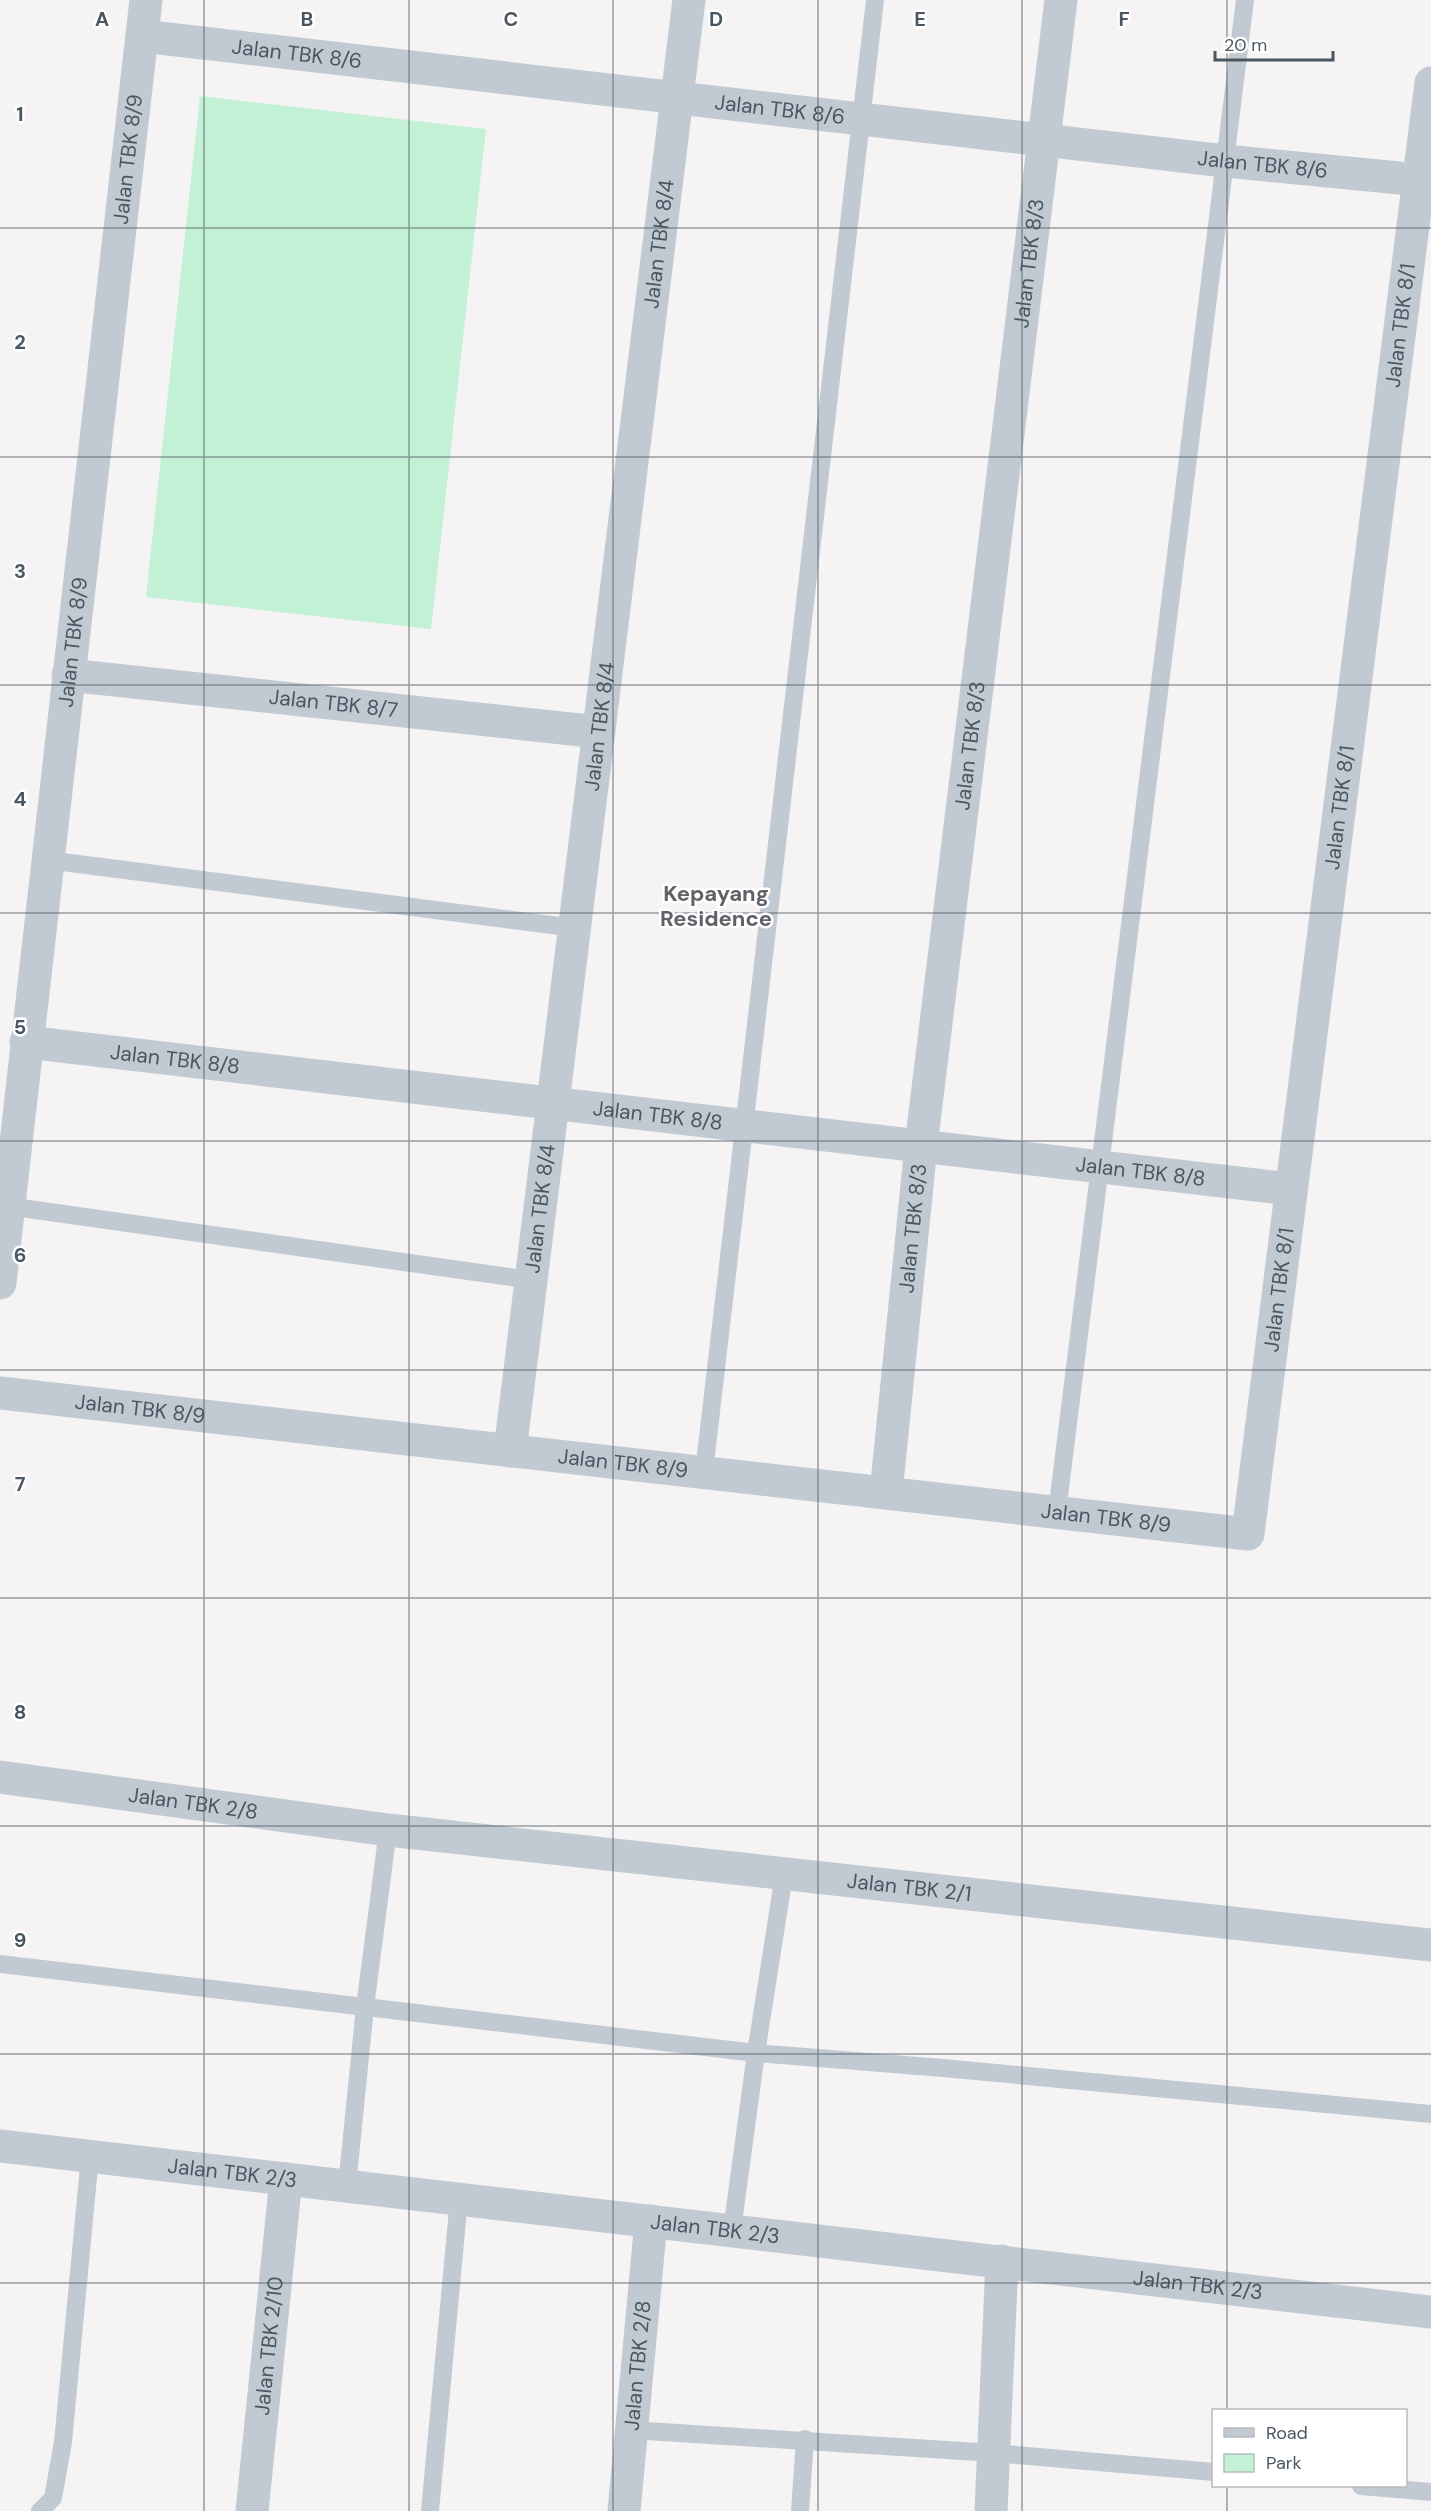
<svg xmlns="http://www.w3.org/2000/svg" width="1431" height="2511" font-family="'DM Sans',sans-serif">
  <rect width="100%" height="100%" fill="#f5f3f3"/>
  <path fill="#c3f1d5" d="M200,96L486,129L431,629L146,597Z"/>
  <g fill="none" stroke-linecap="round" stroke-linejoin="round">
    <g stroke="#c1cad2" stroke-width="18">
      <path d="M47,860L575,928"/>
      <path d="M7,1206L531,1280"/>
      <path d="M704,1472L875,0"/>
      <path d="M1057,1512L1245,0"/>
      <path d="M0,1964L756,2053L943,2068L1431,2114"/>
      <path d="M347,2186L365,2007L388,1830"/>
      <path d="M732,2230L756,2053L784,1875"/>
      <path d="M631,2430L993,2453L1214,2472"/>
      <path d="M1361,2486L1431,2492"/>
      <path d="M40,2511L53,2498L63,2442L90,2156"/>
      <path d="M430,2511L459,2199"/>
      <path d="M800,2511L805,2439"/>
    </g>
    <g stroke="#c1cad2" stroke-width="33">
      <path id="s1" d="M142,36L1225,161L1431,181"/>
      <path id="s2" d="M68,675L599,732"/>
      <path id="s3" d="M26,1042L1290,1189"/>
      <path id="s4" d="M0,1283L146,0"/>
      <path id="s5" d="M0,1393L1248,1534L1431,83"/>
      <path id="s6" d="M510,1451L689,0"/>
      <path id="s7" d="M886,1493L921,1146L1061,0"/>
      <path id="s8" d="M0,1777L388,1830L1431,1945"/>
      <path id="s9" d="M0,2146L1431,2312"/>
      <path id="s10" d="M252,2511L286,2179"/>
      <path id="s11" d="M624,2511L651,2221"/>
      <path d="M991,2511L1002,2261"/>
    </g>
  </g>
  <path fill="none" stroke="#4a5661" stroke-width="1.5" stroke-opacity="0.55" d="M204,0V2511M409,0V2511M613,0V2511M818,0V2511M1022,0V2511M1227,0V2410M0,228H1431M0,457H1431M0,685H1431M0,913H1431M0,1141H1431M0,1370H1431M0,1598H1431M0,1826H1431M0,2054H1431M0,2283H1431M1227,2486V2511"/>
  <g text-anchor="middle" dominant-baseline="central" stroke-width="5" stroke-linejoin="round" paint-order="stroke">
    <g font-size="21" fill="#4a5661" stroke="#fff">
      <text stroke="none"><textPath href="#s1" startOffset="156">Jalan TBK 8/6</textPath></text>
      <text stroke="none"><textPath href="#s1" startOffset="642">Jalan TBK 8/6</textPath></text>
      <text stroke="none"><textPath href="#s4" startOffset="1131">Jalan TBK 8/9</textPath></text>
      <text stroke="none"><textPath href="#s1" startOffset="1128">Jalan TBK 8/6</textPath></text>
      <text stroke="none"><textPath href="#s6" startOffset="1216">Jalan TBK 8/4</textPath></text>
      <text stroke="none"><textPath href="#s7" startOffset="1238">Jalan TBK 8/3</textPath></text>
      <text stroke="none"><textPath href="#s5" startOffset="2474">Jalan TBK 8/1</textPath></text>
      <text stroke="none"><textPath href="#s4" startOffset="645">Jalan TBK 8/9</textPath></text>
      <text stroke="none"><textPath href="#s2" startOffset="267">Jalan TBK 8/7</textPath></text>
      <text stroke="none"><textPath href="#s6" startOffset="730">Jalan TBK 8/4</textPath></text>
      <text stroke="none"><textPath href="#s7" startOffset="752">Jalan TBK 8/3</textPath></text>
      <text stroke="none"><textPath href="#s5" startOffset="1988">Jalan TBK 8/1</textPath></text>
      <text stroke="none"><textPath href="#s3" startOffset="150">Jalan TBK 8/8</textPath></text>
      <text stroke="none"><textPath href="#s3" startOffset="636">Jalan TBK 8/8</textPath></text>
      <text stroke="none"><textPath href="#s3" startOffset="1122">Jalan TBK 8/8</textPath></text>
      <text stroke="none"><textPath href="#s6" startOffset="244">Jalan TBK 8/4</textPath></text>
      <text stroke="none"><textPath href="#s7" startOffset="266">Jalan TBK 8/3</textPath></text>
      <text stroke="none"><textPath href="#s5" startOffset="1502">Jalan TBK 8/1</textPath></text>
      <text stroke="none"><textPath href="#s5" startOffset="141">Jalan TBK 8/9</textPath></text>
      <text stroke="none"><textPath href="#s5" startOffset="627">Jalan TBK 8/9</textPath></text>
      <text stroke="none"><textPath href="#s5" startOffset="1113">Jalan TBK 8/9</textPath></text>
      <text stroke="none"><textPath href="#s8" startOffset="195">Jalan TBK 2/8</textPath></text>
      <text stroke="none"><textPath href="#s8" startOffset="916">Jalan TBK 2/1</textPath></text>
      <text stroke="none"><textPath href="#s9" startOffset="234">Jalan TBK 2/3</textPath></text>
      <text stroke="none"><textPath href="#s9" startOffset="720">Jalan TBK 2/3</textPath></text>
      <text stroke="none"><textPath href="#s9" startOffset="1206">Jalan TBK 2/3</textPath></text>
      <text stroke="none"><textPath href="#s10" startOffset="166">Jalan TBK 2/10</textPath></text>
      <text stroke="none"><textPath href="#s11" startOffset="146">Jalan TBK 2/8</textPath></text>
    </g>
    <g font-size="22" font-weight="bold" fill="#5f6368" stroke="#fff">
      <text x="716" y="893">Kepayang<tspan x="716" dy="25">Residence</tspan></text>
    </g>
  </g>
  <g font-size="20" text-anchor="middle" font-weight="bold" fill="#4a5661" stroke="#fff" stroke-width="5" stroke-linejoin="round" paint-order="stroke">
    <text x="102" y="26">A</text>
    <text x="307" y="26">B</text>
    <text x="511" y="26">C</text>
    <text x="716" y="26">D</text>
    <text x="920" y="26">E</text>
    <text x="1124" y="26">F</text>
    <text x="20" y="121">1</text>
    <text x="20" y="349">2</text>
    <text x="20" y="578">3</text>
    <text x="20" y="806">4</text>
    <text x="20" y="1034">5</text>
    <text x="20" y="1262">6</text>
    <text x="20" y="1491">7</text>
    <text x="20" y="1719">8</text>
    <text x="20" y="1947">9</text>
  </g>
  <rect x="1212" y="2409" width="195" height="78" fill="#ffffff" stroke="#b7bbc0" stroke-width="1.5"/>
  <rect x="1224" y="2428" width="30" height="9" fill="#c1cad2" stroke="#b7bbc0" stroke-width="1.5"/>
  <text x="1266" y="2439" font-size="18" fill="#4a5661">Road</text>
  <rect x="1224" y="2454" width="30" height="18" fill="#c3f1d5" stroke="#b7bbc0" stroke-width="1.5"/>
  <text x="1266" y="2469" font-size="18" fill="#4a5661">Park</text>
  <path d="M1215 51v9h118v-9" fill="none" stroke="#4a5661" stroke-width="3"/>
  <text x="1224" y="51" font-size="18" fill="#4a5661" stroke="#ffffff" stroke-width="4.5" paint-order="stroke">20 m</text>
</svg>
